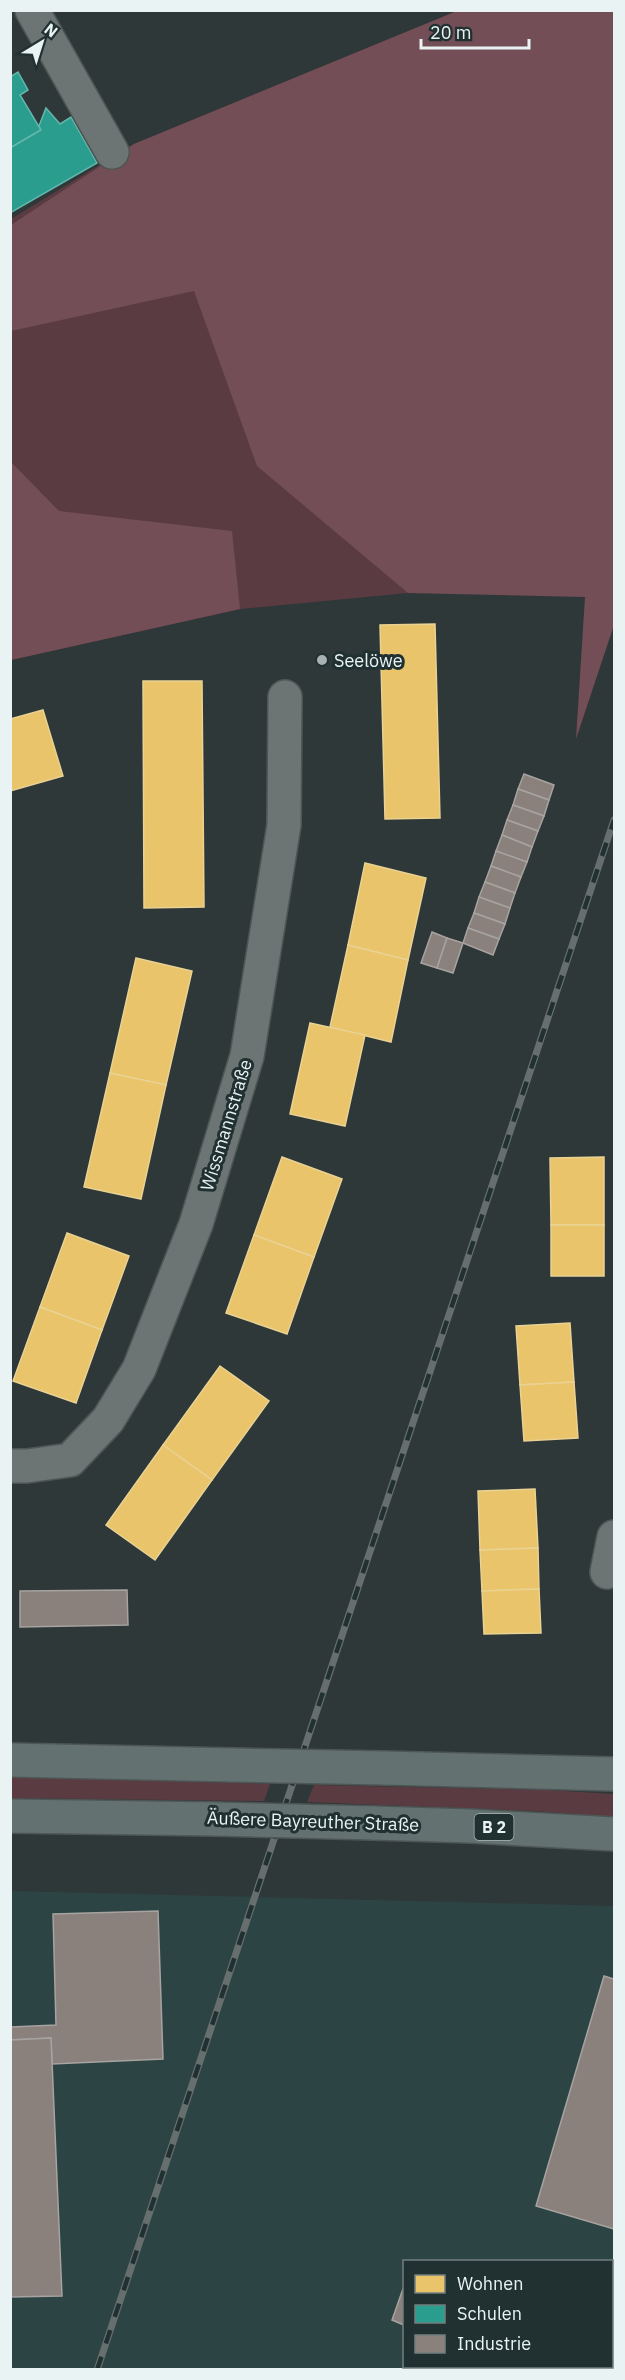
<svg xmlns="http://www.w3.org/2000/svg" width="625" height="2380" font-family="'IBM Plex Sans',sans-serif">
  <rect width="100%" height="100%" fill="#2f3838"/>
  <path fill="#2d4445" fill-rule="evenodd" d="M11,1891L614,1906V2369L11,2370ZM404,2262H612V2366H404Z"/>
  <g fill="#5b3b42">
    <path d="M457,11H614V502L408,593L240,609L11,660V219L134,144Z"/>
    <path d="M11,1777L270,1784L264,1801L11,1798Z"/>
    <path d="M314,1785L547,1790L614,1794V1817L535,1811L307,1802Z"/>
  </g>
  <g fill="#734e56">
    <path d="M457,11H614V625L576,739L585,597L408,593L257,466L194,291L11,331V225L134,144Z"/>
    <path d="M11,462L59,511L232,531L240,609L11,660Z"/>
  </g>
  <g fill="#e9c46a" stroke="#e9d293" stroke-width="1.5">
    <path d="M435,624L440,818L385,819L380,625Z"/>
    <path d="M143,681H202L204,907L144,908Z"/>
    <path d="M43,710L63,776L10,791V719Z"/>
    <path d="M365,863L426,878L408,960L348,945Z"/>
    <path d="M348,945L408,960L391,1042L330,1027Z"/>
    <path d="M136,958L192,971L166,1085L110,1073Z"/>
    <path d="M310,1023L365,1035L345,1126L290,1114Z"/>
    <path d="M110,1073L166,1085L141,1199L84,1187Z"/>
    <path d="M282,1157L342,1179L314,1257L254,1235Z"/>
    <path d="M604,1157V1225H551L550,1158Z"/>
    <rect x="551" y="1225" width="53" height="51"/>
    <path d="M67,1233L129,1256L102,1330L40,1307Z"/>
    <path d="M254,1235L314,1257L287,1334L226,1313Z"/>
    <path d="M40,1307L102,1330L76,1403L13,1381Z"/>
    <path d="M570,1323L574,1382L520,1385L516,1326Z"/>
    <path d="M220,1366L269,1401L212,1480L163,1445Z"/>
    <path d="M574,1382L578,1438L524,1441L520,1385Z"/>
    <path d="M163,1445L212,1480L155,1560L106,1525Z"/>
    <path d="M535,1489L538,1548L480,1550L478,1491Z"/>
    <path d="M538,1548L539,1589L482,1591L480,1550Z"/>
    <path d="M539,1589L541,1633L484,1634L482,1591Z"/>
  </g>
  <g fill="#2a9d8f" stroke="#63b7ad" stroke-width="1.5">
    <path d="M18,72L28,90L20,95L41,130L10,148V77Z"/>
    <path d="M46,108L60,124L71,117L97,163L10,213V148L41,130L39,126Z"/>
  </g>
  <g fill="#8a817c" stroke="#a6a3a0" stroke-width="1.5">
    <path d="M524,774L554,785L549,800L518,789Z"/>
    <path d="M518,789L549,800L544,816L513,805Z"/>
    <path d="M513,805L544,816L538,831L507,820Z"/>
    <path d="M507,820L538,831L532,847L502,835Z"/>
    <path d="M502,835L532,847L527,862L496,851Z"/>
    <path d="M496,851L527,862L521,877L491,866Z"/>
    <path d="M491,866L521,877L515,893L485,882Z"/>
    <path d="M485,882L515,893L510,908L479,897Z"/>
    <path d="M479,897L510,908L505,924L474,913Z"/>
    <path d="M474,913L505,924L499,939L468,928Z"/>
    <path d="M468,928L499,939L493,955L463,943Z"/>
    <path d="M432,932L447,938L437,968L421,963Z"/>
    <path d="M447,938L463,943L453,973L437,968Z"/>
    <path d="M127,1590L128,1625L20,1627V1591Z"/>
    <path d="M158,1911L163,2059L52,2064L51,2038L10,2040V2023L11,2027L56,2025L53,1914Z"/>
    <path d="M604,1976L614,1979V2229L536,2206Z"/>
    <path d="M51,2038L62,2296L10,2297V2040Z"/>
    <path d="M404,2286V2325L392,2320Z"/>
    <path d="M612,2340L614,2341V2370H531L522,2366H612Z"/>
  </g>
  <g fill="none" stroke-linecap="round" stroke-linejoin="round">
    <g stroke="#4e5555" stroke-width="36">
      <g id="minor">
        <path d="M32,10L112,152"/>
        <path d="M10,1466H27L70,1460L108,1420L139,1369L196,1224L247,1056L284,825L285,697"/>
        <path d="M607,1572L614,1537"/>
      </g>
    </g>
    <g stroke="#4e5555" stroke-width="36">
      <g id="primary">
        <path d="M10,1760L232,1765"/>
        <path d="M384,1768L614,1774"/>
        <path d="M10,1816L214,1819"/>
        <path d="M373,1823L470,1826L614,1834"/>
      </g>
    </g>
    <use href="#minor" stroke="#6c7474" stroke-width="33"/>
    <use href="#primary" stroke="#647171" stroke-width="33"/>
    <g stroke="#676e6e" stroke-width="7">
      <path id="rail" d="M97,2370L614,820"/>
    </g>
    <use href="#rail" stroke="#213132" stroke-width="4.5" stroke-dasharray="14" stroke-linecap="butt"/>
    <g stroke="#4e5555" stroke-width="36" stroke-linecap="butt">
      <g id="primary-bridge">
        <path d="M232,1765L384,1768"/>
        <path d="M214,1819L373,1823"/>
      </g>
    </g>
    <use href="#primary-bridge" stroke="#647171" stroke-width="33"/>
  </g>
  <circle fill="#a8b2b2" stroke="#213132" stroke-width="2" cx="322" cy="660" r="6"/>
  <g text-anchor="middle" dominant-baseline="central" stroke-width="6" stroke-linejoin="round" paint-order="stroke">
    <rect fill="#213132" stroke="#adb9b9" stroke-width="1.5" x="474.5" y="1814" width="39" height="26" rx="4.5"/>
    <g font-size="16" font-weight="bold" fill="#e9f3f3">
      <text x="494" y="1827">B 2</text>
    </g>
    <g font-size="18" fill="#e9f3f3" stroke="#213132" text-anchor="start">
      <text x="334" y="660">Seelöwe</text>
    </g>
    <g font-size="18" fill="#e9f3f3" stroke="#213132">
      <text transform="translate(226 1125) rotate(-73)">Wissmannstraße</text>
      <text transform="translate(313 1821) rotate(2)">Äußere Bayreuther Straße</text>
    </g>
  </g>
  <rect width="625" height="2380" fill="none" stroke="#e9f3f3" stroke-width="24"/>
  <rect x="403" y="2260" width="210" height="108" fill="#213132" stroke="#717f7f" stroke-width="1.5"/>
  <rect x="415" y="2275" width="30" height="18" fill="#e9c46a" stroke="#717f7f" stroke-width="1.5"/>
  <text x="457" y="2290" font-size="18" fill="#e9f3f3">Wohnen</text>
  <rect x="415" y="2305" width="30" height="18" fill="#2a9d8f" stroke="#717f7f" stroke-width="1.5"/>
  <text x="457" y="2320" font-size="18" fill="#e9f3f3">Schulen</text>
  <rect x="415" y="2335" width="30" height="18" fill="#8a817c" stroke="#717f7f" stroke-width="1.5"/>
  <text x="457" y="2350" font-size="18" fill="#e9f3f3">Industrie</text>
  <g transform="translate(42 42) rotate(38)" stroke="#213132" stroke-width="4.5" paint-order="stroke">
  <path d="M0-4.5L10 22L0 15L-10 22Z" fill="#e9f3f3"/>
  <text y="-9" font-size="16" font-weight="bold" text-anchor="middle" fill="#e9f3f3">N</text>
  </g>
  <path d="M421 39v9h108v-9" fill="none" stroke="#e9f3f3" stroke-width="3"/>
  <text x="430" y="39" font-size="18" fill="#e9f3f3" stroke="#213132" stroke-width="4.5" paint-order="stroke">20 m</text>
</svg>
